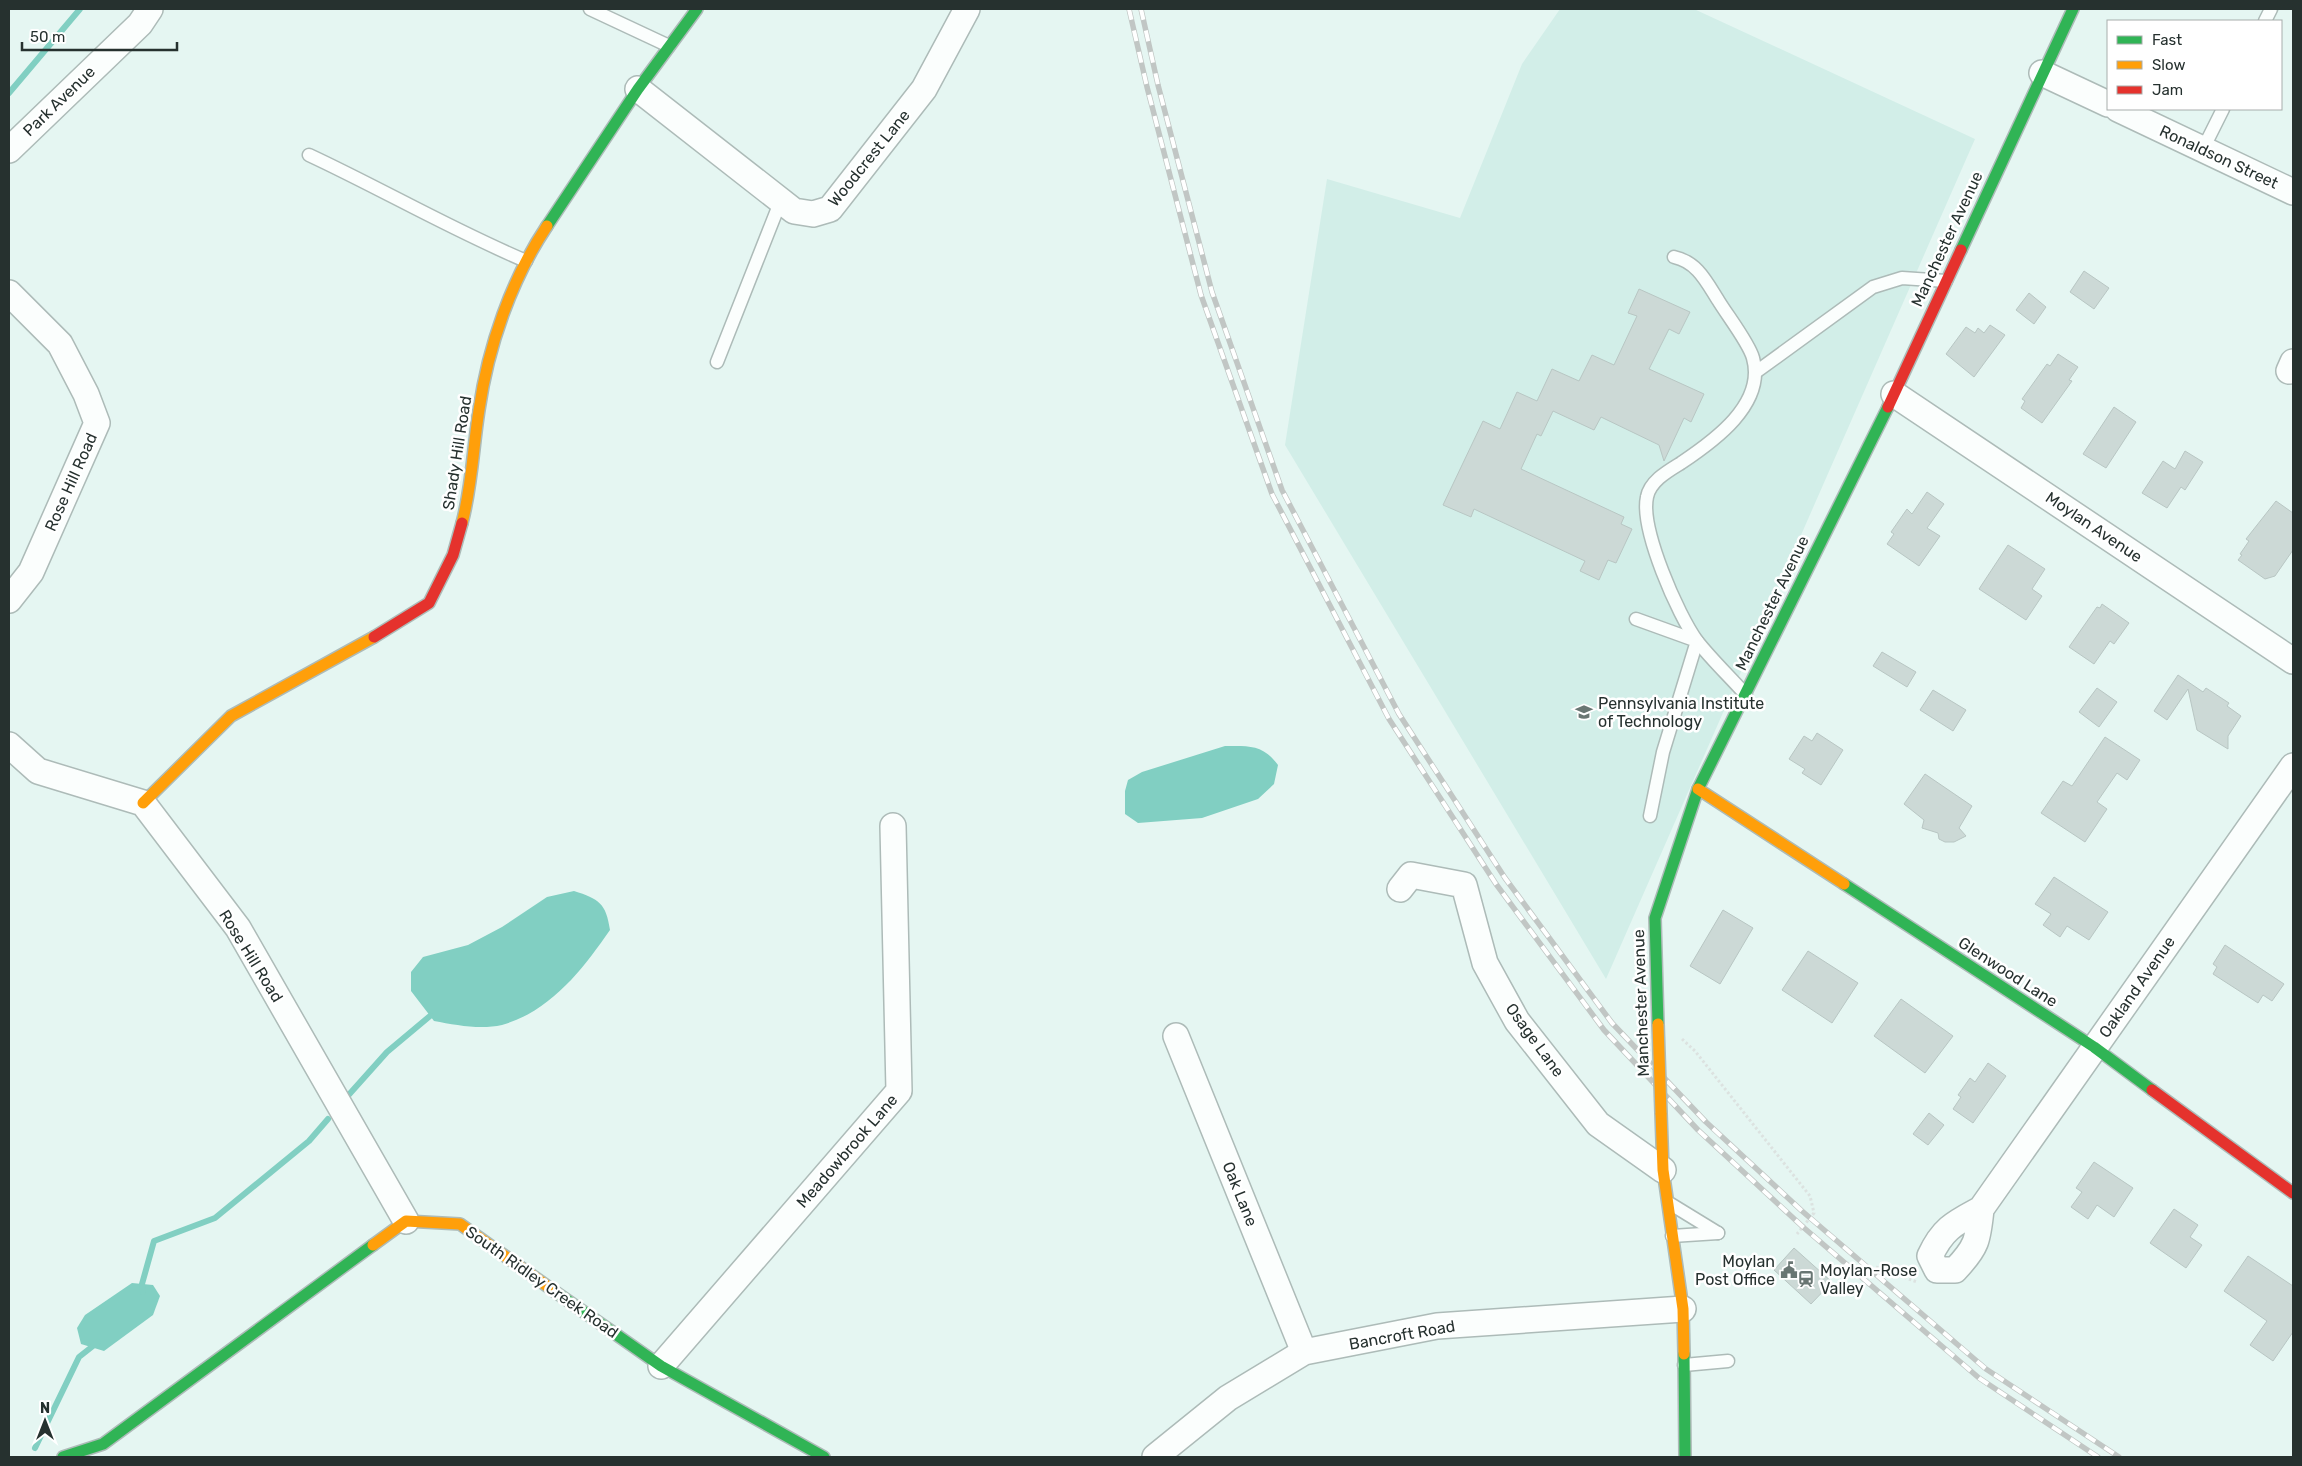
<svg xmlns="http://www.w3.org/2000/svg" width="2302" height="1466" font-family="Rubik,sans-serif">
  <rect width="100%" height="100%" fill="#e5f6f2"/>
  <path fill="#d2eee8" d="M1560,9H1694L1975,139L1606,979L1285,445L1327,179L1460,218L1522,64Z"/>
  <g fill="#81cfc2">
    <path d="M1225,746C1248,746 1263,744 1278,765L1274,784L1258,799L1202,818L1138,823L1125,814V791L1128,780L1142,772Z"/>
    <path d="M574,891C599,899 606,903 610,930C583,969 551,1011 502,1025C480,1030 456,1025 434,1021L411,991V972L423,957L468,945L502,927L547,897Z"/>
    <path d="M132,1283L153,1285L160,1296L153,1315L104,1351L81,1344L77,1328L85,1315Z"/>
  </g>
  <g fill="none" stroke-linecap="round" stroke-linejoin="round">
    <g stroke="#81cfc2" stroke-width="6">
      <path d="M9,93L80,9"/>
      <path d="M345,1099L387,1052L430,1016"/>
      <path d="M143,1292L142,1284L154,1241L215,1218L309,1141L328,1119"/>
      <path d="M35,1448L79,1357L98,1342"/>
    </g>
  </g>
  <g fill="#ccd9d6" stroke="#b8c6c3">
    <path d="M2084,271L2109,288L2094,309L2070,292Z"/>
    <path d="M1639,289L1690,312L1679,334L1669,329L1649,369L1704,394L1691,422L1684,418L1664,461L1659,445L1601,417L1594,430L1553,411L1541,436L1537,434L1521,469L1624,517L1621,524L1632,529L1616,563L1608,560L1599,580L1580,571L1585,561L1474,509L1471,517L1443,505L1483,421L1500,429L1517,392L1537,401L1552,369L1579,381L1592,355L1614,365L1637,316L1628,313Z"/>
    <path d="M2029,293L2046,307L2034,324L2016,310Z"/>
    <path d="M1990,325L2005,335L1974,377L1946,354L1966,327L1975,333L1978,328L1984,333Z"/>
    <path d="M2058,354L2078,367L2069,380L2072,381L2042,423L2021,408L2025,401L2022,399L2047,364L2050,366Z"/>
    <path d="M2114,407L2136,422L2106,468L2083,454Z"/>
    <path d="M2185,451L2203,462L2185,490L2181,487L2167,508L2142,493L2163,461L2175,469Z"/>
    <path d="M1927,492L1944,504L1927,528L1940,536L1919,566L1887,544L1894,534L1891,532L1907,509L1912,514Z"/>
    <path d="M2276,501L2293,513V550L2275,576L2265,579L2238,560L2242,555L2240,554L2249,541L2246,539Z"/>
    <path d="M2008,545L2045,569L2032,589L2042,596L2026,620L1979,589Z"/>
    <path d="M2102,604L2129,623L2114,644L2110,641L2094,664L2069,647L2097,607L2100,608Z"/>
    <path d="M1882,652L1916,672L1907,687L1873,666Z"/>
    <path d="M2178,675L2203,692L2206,688L2229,703L2227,706L2241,716L2228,736V749L2197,730L2188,689L2167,720L2154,711Z"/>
    <path d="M2097,688L2117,702L2099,727L2079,712Z"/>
    <path d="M1933,690L1966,710L1953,731L1920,710Z"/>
    <path d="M1817,733L1843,750L1821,785L1802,773L1805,769L1789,759L1804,736L1812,741Z"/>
    <path d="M2105,737L2140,760L2127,780L2117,773L2097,802L2107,809L2085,842L2041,813L2063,781L2072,786Z"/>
    <path d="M1925,774L1972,806L1959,828L1966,836L1954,842H1945L1939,839L1938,833L1922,828L1924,820L1904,804Z"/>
    <path d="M2054,877L2108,912L2089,940L2067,926L2060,937L2043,925L2051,914L2035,904Z"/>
    <path d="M1723,910L1753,928L1720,984L1690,966Z"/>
    <path d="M2225,945L2284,984L2272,1001L2263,995L2258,1003L2213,974L2217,967L2213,964Z"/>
    <path d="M1808,951L1858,983L1832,1023L1782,990Z"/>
    <path d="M1901,999L1953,1036L1925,1073L1874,1036Z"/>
    <path d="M1988,1063L2006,1076L1973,1123L1953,1109L1961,1097L1958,1095L1970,1078L1975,1082Z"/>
    <path d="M1929,1113L1944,1125L1928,1145L1913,1134Z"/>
    <path d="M2094,1162L2133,1188L2114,1217L2097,1205L2088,1219L2071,1207L2082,1192L2076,1188Z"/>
    <path d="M2174,1209L2198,1225L2190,1237L2202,1245L2186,1268L2150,1243Z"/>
    <path d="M1794,1248L1832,1282L1811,1304L1774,1270Z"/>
    <path d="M2248,1256L2293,1286V1332L2273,1361L2250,1345L2267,1321L2224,1291Z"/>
  </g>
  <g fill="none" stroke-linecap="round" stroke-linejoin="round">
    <g stroke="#adbbb8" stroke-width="15">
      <g id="lane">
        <path d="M590,9L669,46"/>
        <path d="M2265,21L2271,9"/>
        <path d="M2203,149L2223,109"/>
        <path d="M309,155C382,189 452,230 526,261"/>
        <path d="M1674,257C1697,262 1706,281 1718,300C1727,315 1749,343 1753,358C1766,404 1714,441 1681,463C1668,471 1650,481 1647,497C1640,529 1678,615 1697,641C1712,660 1730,677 1746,695"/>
        <path d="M717,362L781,200"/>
        <path d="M1756,372L1873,287L1902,278L1946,281"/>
        <path d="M1636,619L1697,641L1663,752L1650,816"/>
        <path d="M1669,1203L1718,1233"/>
        <path d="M1672,1236L1718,1233"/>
        <path d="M1684,1365L1728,1361"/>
      </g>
    </g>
    <g stroke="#adbbb8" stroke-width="28">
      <g id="street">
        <path d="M2042,73L2108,104"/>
        <path d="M638,89L794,211L813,214L830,209L924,89L967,9"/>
        <path d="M2118,109L2293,192"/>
        <path d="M9,150L140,24L150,9"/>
        <path d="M9,293L60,344L86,394L97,423L31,572L9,600"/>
        <path d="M2289,371L2293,362"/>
        <path d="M1894,394L2293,661"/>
        <path d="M9,745L38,771L143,803L238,928L406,1221"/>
        <path d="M1400,889L1411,875L1464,885L1485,963L1517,1021L1598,1124L1663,1170"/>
        <path d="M1176,1036L1304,1352"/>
        <path d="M1981,1209C1978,1240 1977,1247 1955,1270H1937L1930,1256C1943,1228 1955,1223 1981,1209L2293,766"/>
        <path d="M661,1366L899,1091L893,826"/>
        <path d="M1155,1457L1228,1398L1304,1352L1437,1326L1683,1309"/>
      </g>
    </g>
    <g stroke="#adbbb8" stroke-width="14">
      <g id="fast">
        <path d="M547,226L638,89L697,9"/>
        <path d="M1961,250L2073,9"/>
        <path d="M1844,884L2094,1047L2152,1090"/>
        <path d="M1658,1024L1655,918L1698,789L1888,407"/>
        <path d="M554,1291L661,1366L824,1457"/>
        <path d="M1684,1354L1685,1457"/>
        <path d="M63,1457L103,1444L373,1245"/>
      </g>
    </g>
    <g stroke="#adbbb8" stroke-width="14">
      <g id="slow">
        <path d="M462,523C472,486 473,448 479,410C488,347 511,280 547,226"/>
        <path d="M1698,789L1844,884"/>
        <path d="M143,803L231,716L374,637"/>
        <path d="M1661,1113L1663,1170L1683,1309L1684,1354"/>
        <path d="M373,1245L406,1221L460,1224L554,1291"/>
      </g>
    </g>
    <g stroke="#adbbb8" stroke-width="14">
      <g id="jam">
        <path d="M1888,407L1961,250"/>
        <path d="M374,637L429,603L453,555L462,523"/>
        <path d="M2152,1090L2293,1193"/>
      </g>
    </g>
    <g stroke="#dce2e0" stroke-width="3" stroke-dasharray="2.5 2.5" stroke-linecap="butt">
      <path d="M1682,1039L1695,1051L1810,1196L1814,1213L1797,1234"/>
      <path d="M1876,1267L1917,1282"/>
    </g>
    <use href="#lane" stroke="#fbfefd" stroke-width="12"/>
    <use href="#street" stroke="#fbfefd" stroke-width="25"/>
    <use href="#fast" stroke="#30b455" stroke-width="11"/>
    <use href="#slow" stroke="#ff9f0a" stroke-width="11"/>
    <use href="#jam" stroke="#e5322d" stroke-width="11"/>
    <g stroke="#c1c6c4" stroke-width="5.5">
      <g id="rail">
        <path d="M1129,9L1147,87L1201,295L1272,494L1389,719L1496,884L1604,1030L1698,1130L1803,1227L1979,1378L2098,1457"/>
        <path d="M1141,9L1158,85L1212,292L1282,490L1399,714L1505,878L1612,1023L1706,1122L1802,1211L1986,1369L2119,1457"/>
      </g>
    </g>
    <use href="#rail" stroke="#fff" stroke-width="4" stroke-dasharray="11" stroke-linecap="butt"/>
    <g stroke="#adbbb8" stroke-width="14" stroke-linecap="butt">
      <path id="slow-bridge" d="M1658,1024L1661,1113"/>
    </g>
    <use href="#slow-bridge" stroke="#ff9f0a" stroke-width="11"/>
  </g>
  <defs>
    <g id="school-bare" transform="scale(1.35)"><path d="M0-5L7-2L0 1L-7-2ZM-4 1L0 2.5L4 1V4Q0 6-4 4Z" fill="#697673" stroke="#fff" stroke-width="2.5" paint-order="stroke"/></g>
    <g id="civic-bare" transform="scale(1.35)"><path d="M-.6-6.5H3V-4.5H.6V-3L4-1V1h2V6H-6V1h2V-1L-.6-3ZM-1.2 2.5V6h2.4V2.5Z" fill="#697673" stroke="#fff" stroke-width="2.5" paint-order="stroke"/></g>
    <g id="station-bare" transform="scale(1.35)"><path d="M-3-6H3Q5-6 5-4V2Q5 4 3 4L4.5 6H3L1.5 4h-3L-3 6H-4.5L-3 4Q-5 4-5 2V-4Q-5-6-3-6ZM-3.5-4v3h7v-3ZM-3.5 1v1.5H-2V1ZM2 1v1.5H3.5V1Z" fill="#697673" stroke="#fff" stroke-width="2.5" paint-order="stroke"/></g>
  </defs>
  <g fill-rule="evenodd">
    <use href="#school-bare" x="1584" y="712"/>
    <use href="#civic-bare" x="1789" y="1270"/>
    <use href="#station-bare" x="1806" y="1279"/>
  </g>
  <g text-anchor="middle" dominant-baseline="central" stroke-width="5" stroke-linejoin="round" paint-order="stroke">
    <g font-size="16" fill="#26312f" stroke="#fff">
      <text transform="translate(59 101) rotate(-44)">Park Avenue</text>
      <text transform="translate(2219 157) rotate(25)">Ronaldson Street</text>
      <text transform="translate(869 158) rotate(-51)">Woodcrest Lane</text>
      <text transform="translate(1947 239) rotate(-65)">Manchester Avenue</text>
      <text transform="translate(457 453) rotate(-81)">Shady Hill Road</text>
      <text transform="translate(71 482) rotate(-66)">Rose Hill Road</text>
      <text transform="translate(2094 527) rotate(34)">Moylan Avenue</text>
      <text transform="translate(1772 603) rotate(-64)">Manchester Avenue</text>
      <text transform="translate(251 956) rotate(58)">Rose Hill Road</text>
      <text transform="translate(2008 972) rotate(33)">Glenwood Lane</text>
      <text transform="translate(2137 987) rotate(-55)">Oakland Avenue</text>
      <text transform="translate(1641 1003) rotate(-92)">Manchester Avenue</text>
      <text transform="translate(1535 1040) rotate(54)">Osage Lane</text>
      <text transform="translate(847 1151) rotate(-49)">Meadowbrook Lane</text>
      <text transform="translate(1240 1194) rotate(68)">Oak Lane</text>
      <text transform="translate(542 1282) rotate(35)">South Ridley Creek Road</text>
      <text transform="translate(1402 1335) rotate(-10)">Bancroft Road</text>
    </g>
    <g font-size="16" fill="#26312f" stroke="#fff" text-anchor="start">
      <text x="1598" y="703">Pennsylvania Institute<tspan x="1598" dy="18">of Technology</tspan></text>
      <text x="1775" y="1261" text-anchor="end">Moylan<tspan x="1775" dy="18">Post Office</tspan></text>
      <text x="1820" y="1270">Moylan-Rose<tspan x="1820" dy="18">Valley</tspan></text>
    </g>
  </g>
  <rect width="2302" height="1466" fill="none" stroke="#26312f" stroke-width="20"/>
  <rect x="2107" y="20" width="175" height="90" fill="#ffffff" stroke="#a8adac"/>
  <rect x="2117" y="36" width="25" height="8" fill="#30b455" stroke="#a8adac"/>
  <text x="2152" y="45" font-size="15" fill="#26312f">Fast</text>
  <rect x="2117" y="61" width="25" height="8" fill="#ff9f0a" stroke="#a8adac"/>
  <text x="2152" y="70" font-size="15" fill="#26312f">Slow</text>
  <rect x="2117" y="86" width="25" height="8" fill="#e5322d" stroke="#a8adac"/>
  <text x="2152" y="95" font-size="15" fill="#26312f">Jam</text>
  <g transform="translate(45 1421)" stroke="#ffffff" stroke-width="4" paint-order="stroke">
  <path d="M0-4L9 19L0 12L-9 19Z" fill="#26312f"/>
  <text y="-8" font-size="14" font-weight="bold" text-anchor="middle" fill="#26312f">N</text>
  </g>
  <path d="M22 42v8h155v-8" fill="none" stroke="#26312f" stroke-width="2.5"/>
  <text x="30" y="42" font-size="15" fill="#26312f" stroke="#ffffff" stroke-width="4" paint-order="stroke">50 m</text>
</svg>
